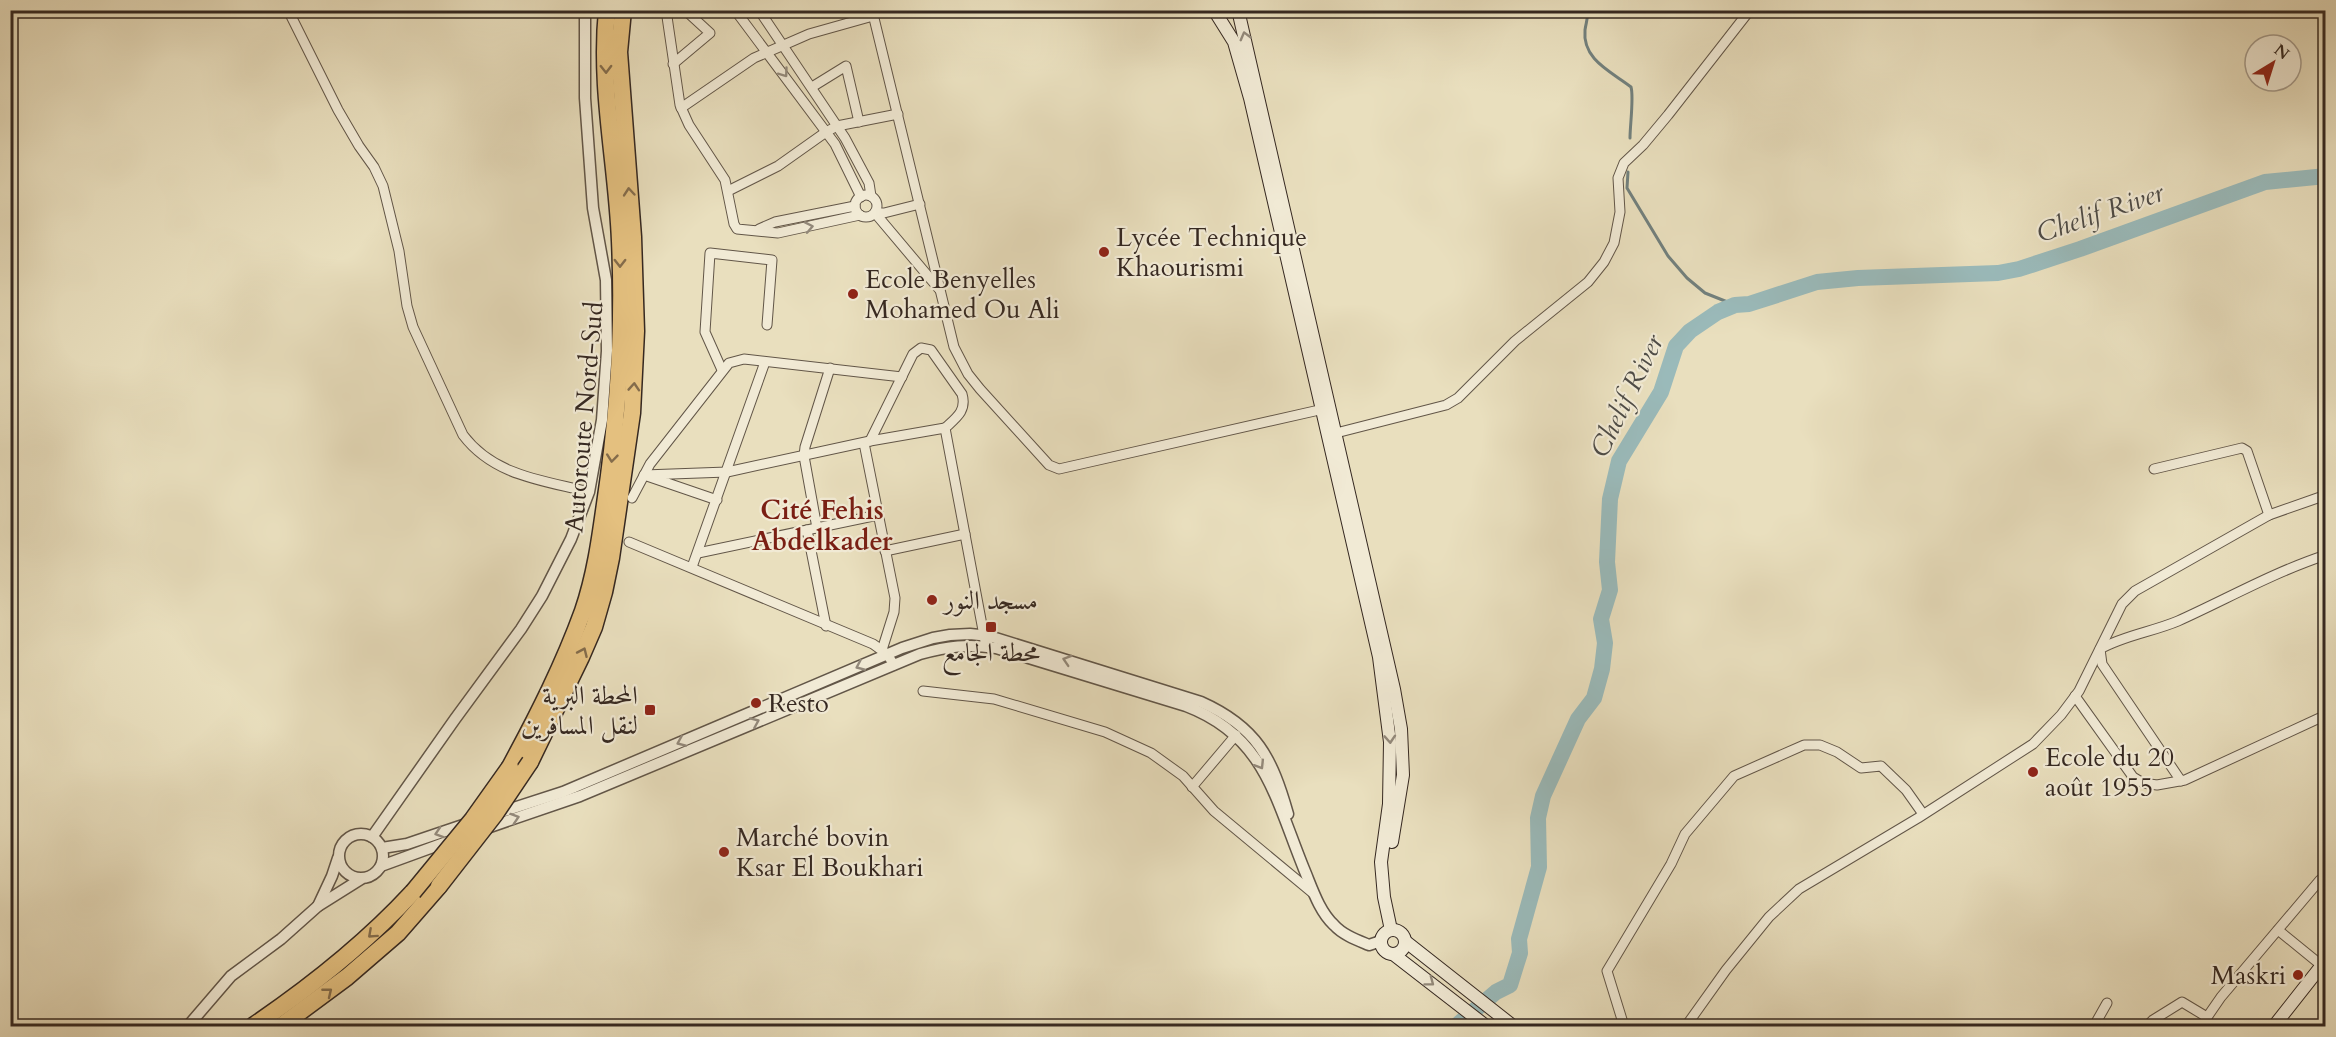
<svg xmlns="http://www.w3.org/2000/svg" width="2336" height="1037" font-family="Cardo,Amiri,serif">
  <rect width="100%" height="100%" fill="#e9dfbe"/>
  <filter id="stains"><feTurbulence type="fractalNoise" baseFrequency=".00333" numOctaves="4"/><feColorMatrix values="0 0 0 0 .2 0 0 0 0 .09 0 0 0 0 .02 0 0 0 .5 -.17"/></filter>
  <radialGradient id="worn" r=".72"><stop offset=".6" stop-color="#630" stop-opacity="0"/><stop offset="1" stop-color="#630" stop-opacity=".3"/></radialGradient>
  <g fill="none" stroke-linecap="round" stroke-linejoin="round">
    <g stroke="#72807d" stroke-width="3">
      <path d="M1588,10C1588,18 1586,23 1585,30C1582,60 1612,72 1631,87C1634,97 1630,125 1630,138"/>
      <path d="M1628,172L1627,188L1668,256L1687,278L1705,293L1735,305"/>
    </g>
    <path stroke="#9ababa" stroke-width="16" d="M1456,1026L1496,992L1510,985L1520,953L1519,939L1539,867L1538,818L1543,796L1578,719L1594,698L1602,669L1605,643L1601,619L1610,590L1607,562L1610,499L1619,461L1661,392L1676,346L1690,331L1718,312L1735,305L1749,304L1817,282L1858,278L1998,273L2019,269L2080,249L2265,182L2326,176"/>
    <g stroke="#625648" stroke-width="11">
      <g id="minor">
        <path d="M288,10L338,110L359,146L374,167L383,186L399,251L407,306L413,327L463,435C494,476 542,480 589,492"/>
        <path d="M666,10L680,105L689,125L725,180L734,224L737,229L778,233L860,215"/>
        <path d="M735,10L835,144L861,197"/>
        <path d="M759,10L845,138L869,183L871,196"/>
        <path d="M872,10L954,347L968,374L980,389L1049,465L1059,469L1328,408"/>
        <path d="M673,64L710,33L685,10"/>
        <path d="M812,87L846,66L859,122"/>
        <path d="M681,108L754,58L809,34L873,16"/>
        <path d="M728,191L778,166L826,132L837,126L898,114"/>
        <circle cx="866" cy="206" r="11"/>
        <path d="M875,213L939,289"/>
        <path d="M875,213H884L920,204"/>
        <path d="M759,229L775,222L855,206"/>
        <path d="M722,370L705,332L710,253L772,260L767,325"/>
        <path d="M1336,433L1446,405L1458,398L1515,341L1588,282L1604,262L1614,243L1620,212L1618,178L1624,163L1643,145L1668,115L1750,10"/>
        <path d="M870,441L913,354L921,348L931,350L962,394C967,411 956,418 945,428L985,641"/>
        <path d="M864,443L895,598L894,612L882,650"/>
        <path d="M2154,469L2242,448L2247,451L2269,515"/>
        <path d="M632,498L650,464L729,363L744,359L902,377"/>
        <path d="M717,500L644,475L727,472L870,441L945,428"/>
        <path d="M817,528L804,456L805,447L830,368"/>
        <path d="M807,530L826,626"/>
        <path d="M629,542L873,644L887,654L894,665"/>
        <path d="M885,551L965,534"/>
        <path d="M698,553L878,515"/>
        <path d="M692,567L765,362"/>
        <path d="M923,691L994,699L1105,732L1151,753L1183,776L1214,811L1314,894"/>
        <path d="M2075,696L2133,777L2143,783L2157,785L2185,780L2326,715"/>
        <path d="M2181,781L2102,664L2100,649C2125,635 2152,632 2178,621C2227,599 2274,572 2326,555"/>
        <path d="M1192,787L1236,735"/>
        <path d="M2278,930L2321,965"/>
        <path d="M1624,1026L1607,971L1671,864L1685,834L1734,776L1804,745H1820L1837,752L1861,768L1881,766L1906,790L1923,814"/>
        <path d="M1686,1026L1726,970L1769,917L1799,889L1918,818L2033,744L2061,715L2079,691L2122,604L2135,591L2269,515L2326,495"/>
        <path d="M2094,1026L2107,1003"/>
        <path d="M2147,1026L2153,1020L2182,1002L2207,1017"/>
        <path d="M2201,1026L2221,997L2320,880"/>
      </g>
    </g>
    <g stroke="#625648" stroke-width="13">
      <g id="tertiary">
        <path d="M495,814L563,792L902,648L933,638L950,635L970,634L989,636L1201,702C1257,727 1272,758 1288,814"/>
        <path d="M484,829L580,796L920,654C949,646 967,644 996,648L1186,706C1265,736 1275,798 1304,869C1312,888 1319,911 1334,925C1343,935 1357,940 1369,945L1381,941"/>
        <circle cx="361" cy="856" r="22"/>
        <path d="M372,837L455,719L521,629L542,596L571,539L589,492L602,420L607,351L606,280L593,208L585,98V10"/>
        <path d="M382,848L407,844L469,823"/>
        <path d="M381,866L455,839"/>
        <path d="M318,906L332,876L338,858"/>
        <path d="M188,1026L231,976L281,939L318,906L361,879"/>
      </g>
    </g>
    <g stroke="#352821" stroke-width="14">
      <g id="secondary">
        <path d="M1214,10L1234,42L1250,98L1379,657L1390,742L1389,804L1381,862L1384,897L1391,930"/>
        <path d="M1238,10L1394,689L1401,729L1403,775L1392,842"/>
        <circle cx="1393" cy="942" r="12"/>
        <path d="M1405,941L1513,1026"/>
        <path d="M1393,954L1486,1026"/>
        <path d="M2274,1026L2326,960"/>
      </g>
    </g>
    <g stroke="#352821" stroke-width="19">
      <g id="motorway">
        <path d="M530,762L581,657L594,627L604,592L611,558L632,413L636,331L633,237L619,52L623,10"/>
        <path d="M510,767C538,715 563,666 583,611C595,576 600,540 605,504C618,417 624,329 620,241C617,164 599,89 607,10"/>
        <path d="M253,1026C312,986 365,944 413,892"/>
        <path d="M281,1026L347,977L398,933L439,886"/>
      </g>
    </g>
    <use href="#minor" stroke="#f1ead5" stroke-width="9"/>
    <use href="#tertiary" stroke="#f1ead5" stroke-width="10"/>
    <use href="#secondary" stroke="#f1ead5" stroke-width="12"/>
    <use href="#motorway" stroke="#e4c07f" stroke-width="16"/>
    <g stroke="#352821" stroke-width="19" stroke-linecap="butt">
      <g id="motorway-bridge">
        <path d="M439,886L495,814L530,762"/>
        <path d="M413,892L473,819L510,767"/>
      </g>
    </g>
    <use href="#motorway-bridge" stroke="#e4c07f" stroke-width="16"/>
  </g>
  <defs><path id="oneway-chevron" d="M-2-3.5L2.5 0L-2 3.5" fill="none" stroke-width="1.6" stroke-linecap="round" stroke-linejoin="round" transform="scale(1.5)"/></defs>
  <g stroke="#93897b">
    <use href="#oneway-chevron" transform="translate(1245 36) rotate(-105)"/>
    <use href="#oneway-chevron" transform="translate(784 73) rotate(54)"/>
    <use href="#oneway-chevron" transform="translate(809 227) rotate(-11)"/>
    <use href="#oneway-chevron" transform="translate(1067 660) rotate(-162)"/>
    <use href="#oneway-chevron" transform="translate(860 666) rotate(156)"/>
    <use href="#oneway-chevron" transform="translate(755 722) rotate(-23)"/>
    <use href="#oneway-chevron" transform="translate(1390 739) rotate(86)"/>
    <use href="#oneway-chevron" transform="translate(681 742) rotate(157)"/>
    <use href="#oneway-chevron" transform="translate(1260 765) rotate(58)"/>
    <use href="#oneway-chevron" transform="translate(515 818) rotate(-18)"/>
    <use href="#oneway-chevron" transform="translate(439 833) rotate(162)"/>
    <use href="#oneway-chevron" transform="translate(1430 982) rotate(37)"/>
  </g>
  <g stroke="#846c4b">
    <use href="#oneway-chevron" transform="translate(606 69) rotate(89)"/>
    <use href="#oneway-chevron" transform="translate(629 192) rotate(-95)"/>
    <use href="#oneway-chevron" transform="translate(620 263) rotate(90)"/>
    <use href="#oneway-chevron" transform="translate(634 387) rotate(-86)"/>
    <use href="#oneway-chevron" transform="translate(612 458) rotate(96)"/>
    <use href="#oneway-chevron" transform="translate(583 652) rotate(-66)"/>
    <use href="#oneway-chevron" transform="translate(372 934) rotate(138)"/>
    <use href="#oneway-chevron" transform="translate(328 992) rotate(-39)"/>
  </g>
  <g fill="#8f2418" stroke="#f1ead5" stroke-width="2">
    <circle cx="1104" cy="252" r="6"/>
    <circle cx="853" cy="294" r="6"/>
    <circle cx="932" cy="600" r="6"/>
    <rect x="985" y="621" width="12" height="12" rx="3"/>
    <circle cx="756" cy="703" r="6"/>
    <rect x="644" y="704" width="12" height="12" rx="3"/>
    <circle cx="2033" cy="772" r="6"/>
    <circle cx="724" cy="852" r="6"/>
    <circle cx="2298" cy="975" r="6"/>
  </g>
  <g text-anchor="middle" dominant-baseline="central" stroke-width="4.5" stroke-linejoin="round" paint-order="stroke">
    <g font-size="26" fill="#352821" stroke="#f1ead5" text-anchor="start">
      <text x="1116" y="237">Lycée Technique<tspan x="1116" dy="30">Khaourismi</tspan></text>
      <text x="865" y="279">Ecole Benyelles<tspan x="865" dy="30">Mohamed Ou Ali</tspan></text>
      <text x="944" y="600">مسجد النور</text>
      <text x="991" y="652" text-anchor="middle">محطة الجامع</text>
      <text x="638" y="695" text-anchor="end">المحطة البرية<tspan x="638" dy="30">لنقل المسافرين</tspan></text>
      <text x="768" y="703">Resto</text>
      <text x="2045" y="757">Ecole du 20<tspan x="2045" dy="30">août 1955</tspan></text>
      <text x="736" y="837">Marché bovin<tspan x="736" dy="30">Ksar El Boukhari</tspan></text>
      <text x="2286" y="975" text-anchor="end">Maskri</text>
    </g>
    <g font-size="26" fill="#352821" stroke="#f1ead5">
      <text transform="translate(584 417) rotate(-85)">Autoroute Nord-Sud</text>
    </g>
    <g font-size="27" font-style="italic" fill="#4e4c47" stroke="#f1ead5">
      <text transform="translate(2100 213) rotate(-19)">Chelif River</text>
      <text transform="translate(1627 396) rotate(-64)">Chelif River</text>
    </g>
    <g font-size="27" font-weight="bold" fill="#7a1f14" stroke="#f1ead5">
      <text x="822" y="510">Cité Fehis<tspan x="822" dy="31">Abdelkader</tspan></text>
    </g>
  </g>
  <rect width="2336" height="1037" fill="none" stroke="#e9dfbe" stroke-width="36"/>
  <rect x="12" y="12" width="2312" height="1013" fill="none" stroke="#352821" stroke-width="3"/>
  <rect x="18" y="18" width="2300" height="1001" fill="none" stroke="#352821" stroke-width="1.5"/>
  <g transform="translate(2273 63) rotate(38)"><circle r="28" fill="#f1ead5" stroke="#a69c8d" stroke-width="1.5"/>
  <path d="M0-4.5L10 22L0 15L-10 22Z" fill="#8f2418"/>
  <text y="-9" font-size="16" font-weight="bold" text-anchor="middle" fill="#352821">N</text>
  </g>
  <rect width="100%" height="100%" filter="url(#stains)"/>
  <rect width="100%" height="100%" fill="url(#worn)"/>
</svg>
